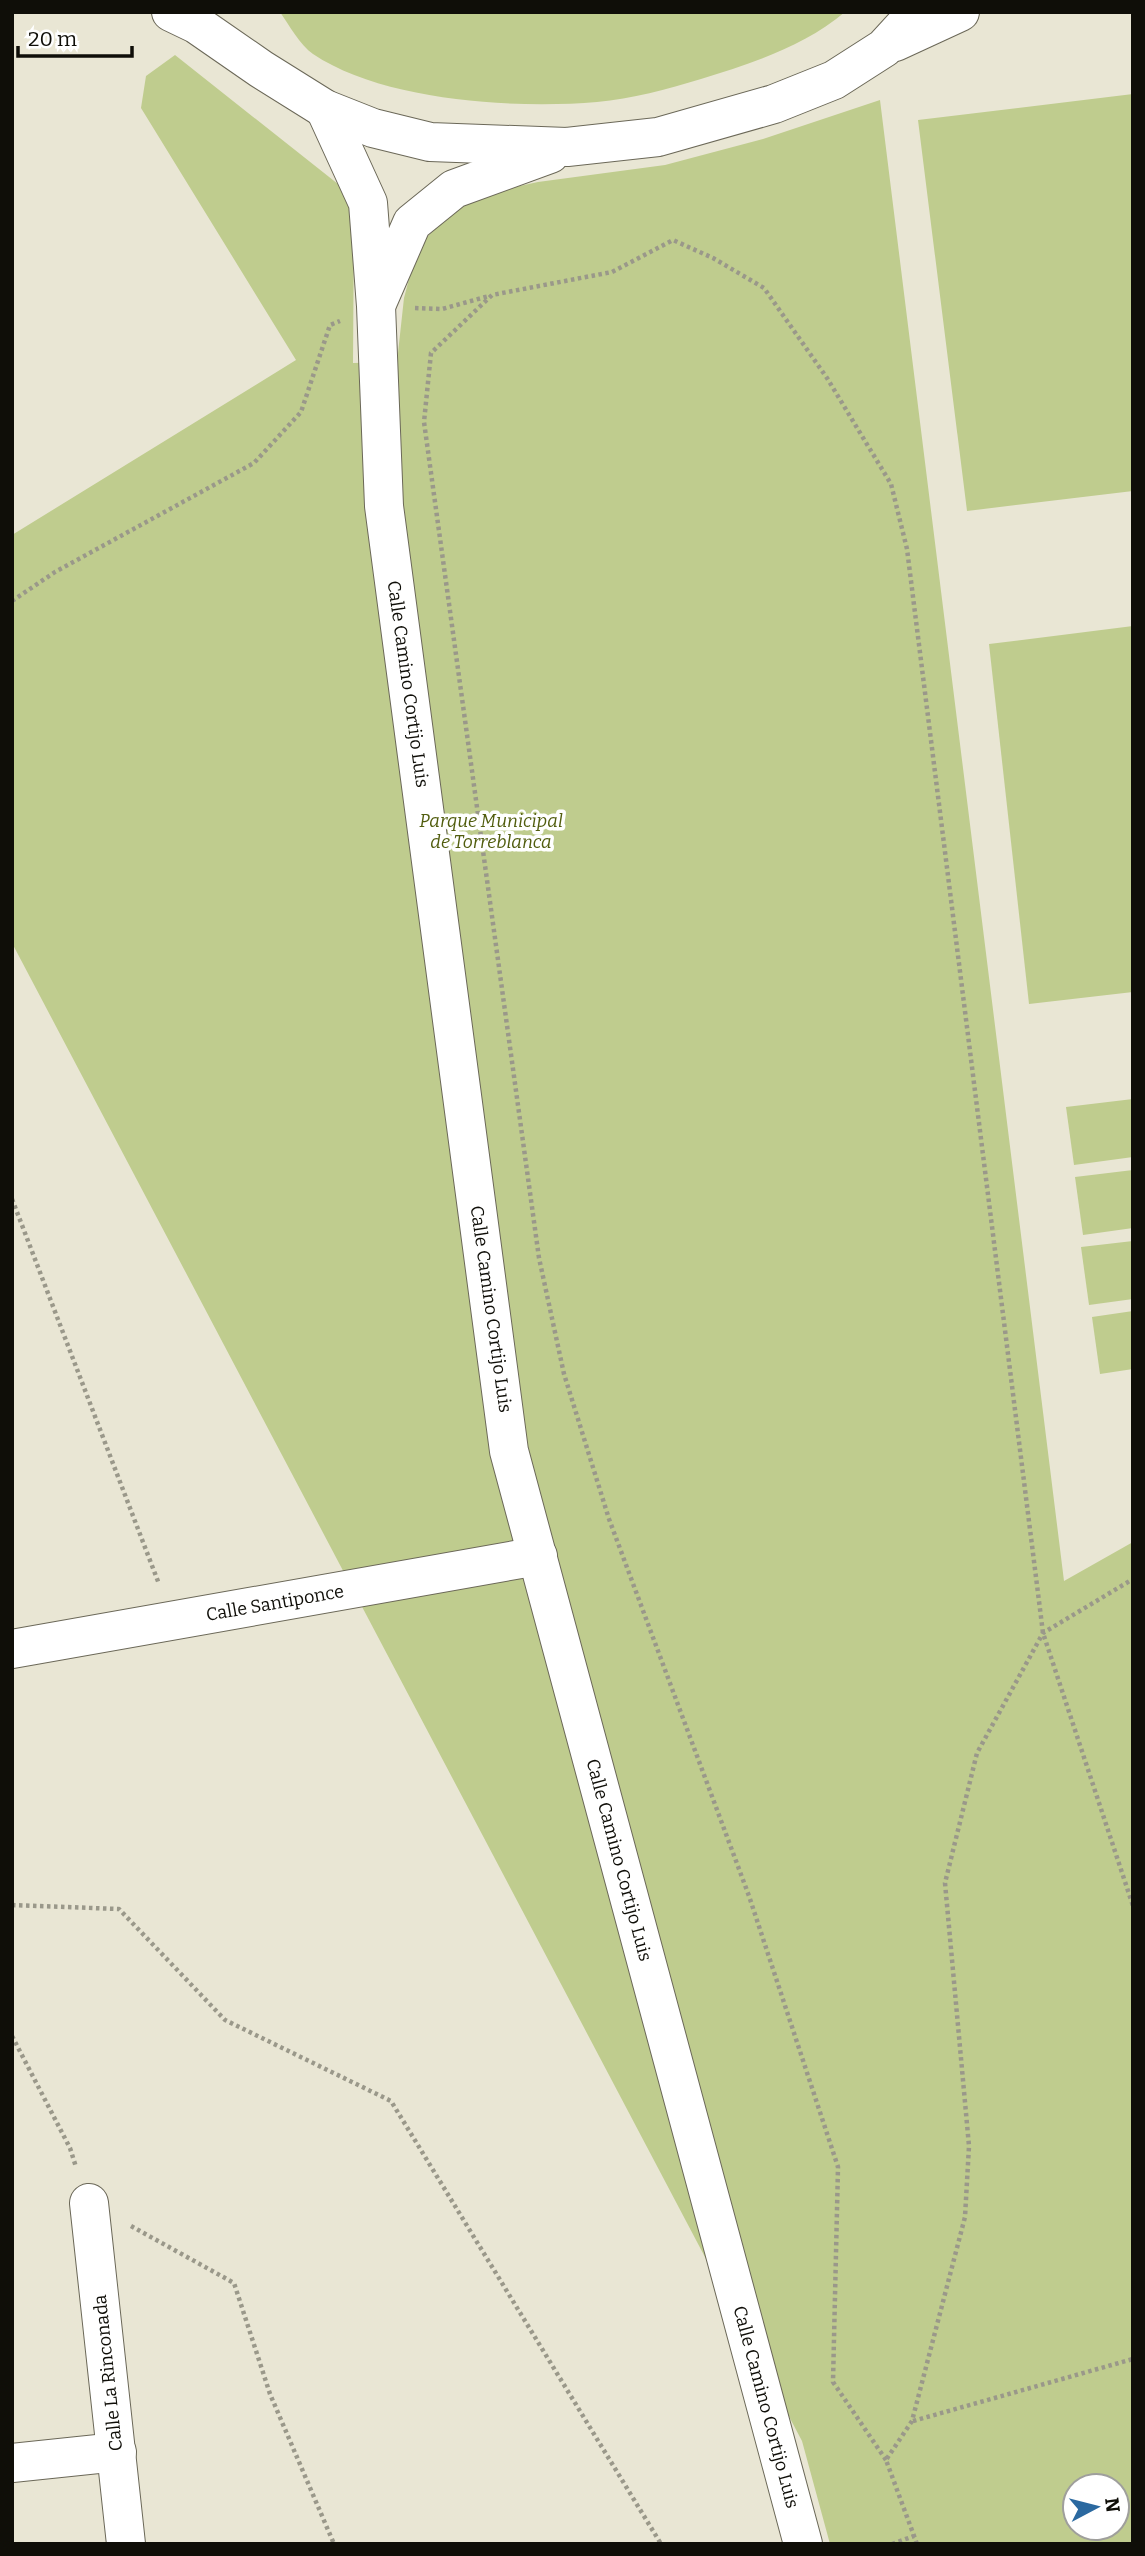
<svg xmlns="http://www.w3.org/2000/svg" width="1145" height="2556" font-family="Bitter,serif">
  <rect width="100%" height="100%" fill="#e9e6d4"/>
  <g fill="#bfcc8e" fill-rule="evenodd">
    <path d="M280,12H845C803,47 752,63 701,79C667,89 632,99 597,102C514,109 383,101 313,54C300,45 289,25 280,12Z"/>
    <path d="M175,55L343,188L354,217L353,363L397,362L404,298L418,245L470,197L538,182L665,165L763,139L880,100L1064,1581L1133,1542V2544H830L802,2441L12,943V535L296,360L141,108L146,76ZM1075,2486H1117V2528H1075Z"/>
    <path d="M1133,94V491L967,511L918,120Z"/>
    <path d="M1133,626V992L1029,1004L989,644Z"/>
    <path d="M1133,1099V1157L1074,1165L1066,1107Z"/>
    <path d="M1133,1170V1228L1083,1235L1075,1177Z"/>
    <path d="M1133,1241V1299L1089,1305L1081,1247Z"/>
    <path d="M1133,1311V1369L1100,1374L1092,1317Z"/>
  </g>
  <g fill="none" stroke-linecap="round" stroke-linejoin="round">
    <g stroke="#6b6858" stroke-width="40">
      <g id="minor">
        <path d="M171,12L196,24L261,69L325,109L373,128L430,142L567,147L658,137L774,104L834,80L884,48L917,12"/>
        <path d="M895,42L960,12"/>
        <path d="M325,109L368,203L376,306L384,506L509,1451L803,2544"/>
        <path d="M378,301L412,223L454,189L550,154"/>
        <path d="M12,1649L538,1556"/>
        <path d="M89,2203L126,2544"/>
        <path d="M12,2463L117,2452"/>
      </g>
    </g>
    <g stroke="#9a988a" stroke-width="4.5" stroke-dasharray="3.5 3.5" stroke-linecap="butt">
      <path d="M415,308L442,309L489,296"/>
      <path d="M12,601L55,572L254,463L301,412L330,325L340,321"/>
      <path d="M12,1199L159,1584"/>
      <path d="M12,1905L119,1909L225,2020L391,2101L661,2544"/>
      <path d="M12,2036L70,2148L76,2167"/>
      <path d="M131,2226L234,2283L270,2394L334,2544"/>
      <path d="M913,2421L1133,2359"/>
      <path d="M886,2460L833,2382L838,2167L749,1896L609,1519L564,1374L539,1258L424,422L431,353L492,295L612,272L673,240L713,258L764,288L827,378L891,484L907,549L1043,1633L1133,1906"/>
      <path d="M892,2544L914,2536"/>
      <path d="M917,2544L886,2460L912,2421L965,2217L969,2146L945,1883L977,1753L1043,1633L1133,1579"/>
    </g>
    <use href="#minor" stroke="#fff" stroke-width="38"/>
  </g>
  <g text-anchor="middle" dominant-baseline="central" stroke-width="7" stroke-linejoin="round" paint-order="stroke">
    <g font-size="18" fill="#0f0e08" stroke="#fff">
      <text transform="translate(408 684) rotate(82)">Calle Camino Cortijo Luis</text>
      <text transform="translate(491 1309) rotate(82)">Calle Camino Cortijo Luis</text>
      <text transform="translate(275 1603) rotate(-10)">Calle Santiponce</text>
      <text transform="translate(619 1860) rotate(75)">Calle Camino Cortijo Luis</text>
      <text transform="translate(108 2373) rotate(-96)">Calle La Rinconada</text>
      <text transform="translate(766 2407) rotate(75)">Calle Camino Cortijo Luis</text>
    </g>
    <g font-size="18" font-style="italic" fill="#515d0e" stroke="#fff">
      <text x="491" y="821">Parque Municipal<tspan x="491" dy="21">de Torreblanca</tspan></text>
    </g>
  </g>
  <rect width="1145" height="2556" fill="none" stroke="#0f0e08" stroke-width="28"/>
  <g transform="translate(1096 2507) rotate(83)"><circle r="33" fill="#ffffff" stroke="#9f9f9c" stroke-width="2"/>
  <path d="M0-5L12 26L0 18L-12 26Z" fill="#2b69a0"/>
  <text y="-10" font-size="19" font-weight="bold" text-anchor="middle" fill="#0f0e08">N</text>
  </g>
  <path d="M18 46v10h114v-10" fill="none" stroke="#0f0e08" stroke-width="3.5"/>
  <text x="28" y="46" font-size="21" fill="#0f0e08" stroke="#ffffff" stroke-width="5" paint-order="stroke">20 m</text>
</svg>
